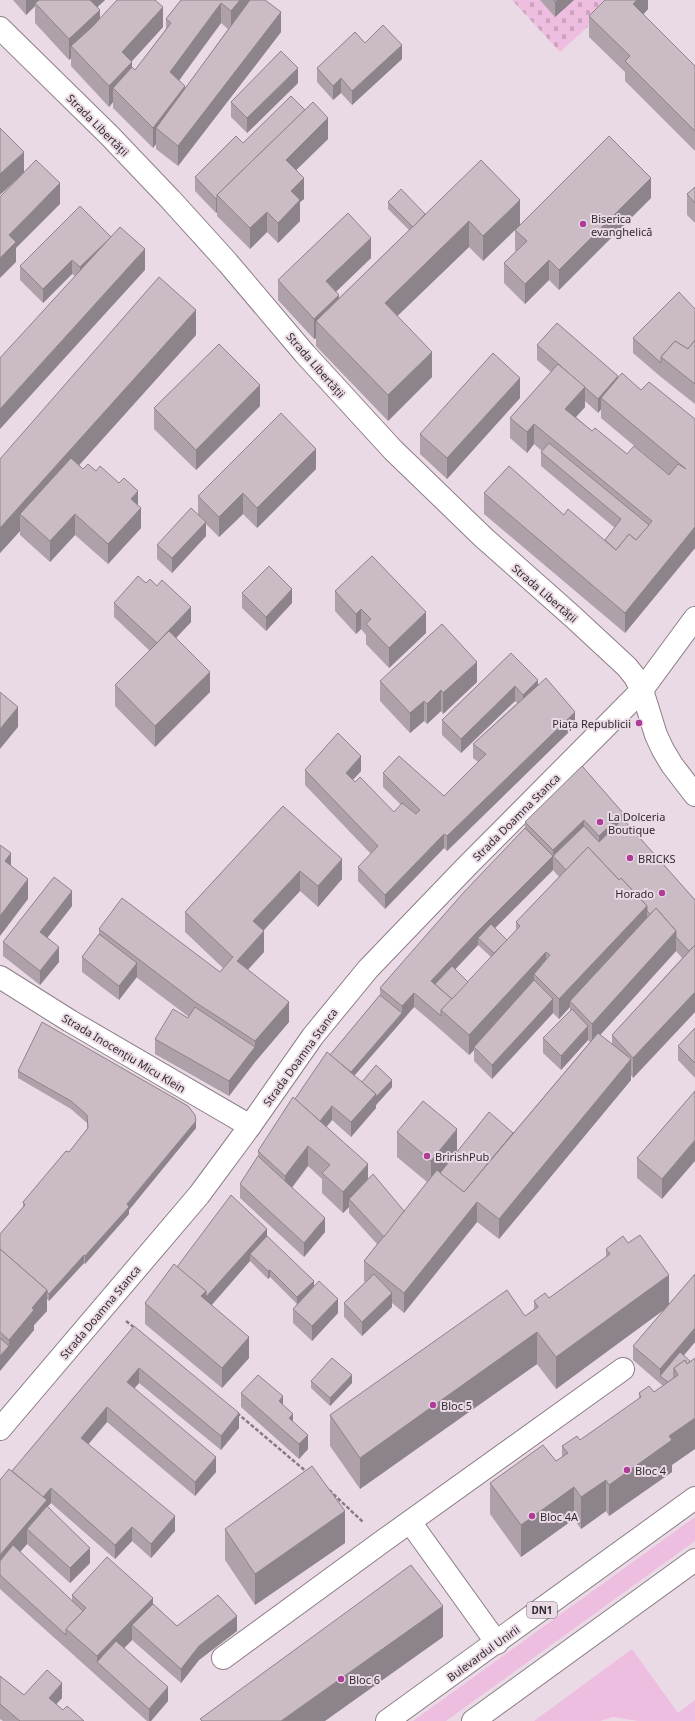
<svg xmlns="http://www.w3.org/2000/svg" width="695" height="1721" font-family="'Noto Sans',sans-serif">
  <defs>
    <pattern id="cemetery-stones" width="16" height="16" patternUnits="userSpaceOnUse"><rect width="16" height="16" fill="#eebee0"/><path d="M2 7V4a2 2 0 0 1 4 0v3zM10 15v-3a2 2 0 0 1 4 0v3z" fill="#cda3c0"/></pattern>
  </defs>
  <rect width="100%" height="100%" fill="#eadae5"/>
  <g fill="#eebee0">
    <path d="M695,1517V1541L446,1721H413Z"/>
    <path d="M632,1649L678,1713L695,1700V1721H638L613,1717L600,1721H534Z"/>
  </g>
  <path fill="url(#cemetery-stones)" d="M512,0H617L560,52Z"/>
  <g fill="none" stroke-linecap="round" stroke-linejoin="round">
    <g stroke="#8c7e88" stroke-width="24">
      <g id="minor">
        <path d="M0,28L109,135L171,200L228,263L305,354L393,450L484,538L572,616L627,667L635,677L642,690L656,735L663,750L672,765L695,795"/>
        <path d="M0,977L70,1021L250,1126"/>
        <path d="M0,1429L199,1195L250,1126L313,1036L368,969L466,867L642,690L695,618"/>
        <path d="M410,1522L497,1643"/>
        <path d="M223,1658L383,1541L623,1369"/>
      </g>
    </g>
    <g stroke="#8c7e88" stroke-width="24">
      <g id="major">
        <path d="M387,1721L695,1498"/>
        <path d="M473,1721L695,1560"/>
      </g>
    </g>
    <g stroke="#877c84" stroke-width="2.5" stroke-dasharray="4 2" stroke-linecap="butt">
      <path d="M126,1321L135,1328"/>
      <path d="M237,1413L308,1473"/>
      <path d="M329,1490L363,1522"/>
    </g>
    <use href="#minor" stroke="#fff" stroke-width="22"/>
    <use href="#major" stroke="#fff" stroke-width="22"/>
  </g>
  <g fill="#aea1a9" fill-rule="evenodd">
    <path d="M13,0H105L97,7L100,18L163,27L132,61V67L135,70L166,29V19L181,0H265L281,32L178,166L156,149V144L153,148L113,108V102L109,107L71,66V58L69,60L35,23V6L26,15ZM221,23L228,29L185,89L179,80Z"/>
    <path d="M540,0H574L555,17Z"/>
    <path d="M648,0V9L643,15L695,66V151L625,81V72L589,37V16Z"/>
    <path d="M365,43L402,59L352,105L341,93L333,100L317,82V68Z"/>
    <path d="M298,83L247,133L231,117V102Z"/>
    <path d="M328,139L296,170L304,199L300,202V221L278,243L267,232L250,249L217,216V212L216,213L195,191V177L243,143Z"/>
    <path d="M695,187V223L687,215V194Z"/>
    <path d="M651,198L559,290L549,280L525,304L504,283V263L516,251L515,250V230Z"/>
    <path d="M388,202L425,214L520,225L483,261L469,247L397,316L432,377L388,421L316,346V338L314,339L278,300V280L371,258L336,292L339,298L409,230L388,209Z"/>
    <path d="M80,206L145,270L75,276L72,274L43,303L20,280V266Z"/>
    <path d="M695,309V404L661,377L633,353V338Z"/>
    <path d="M196,335L79,465L83,469L96,471L138,505L141,528L108,564L75,535L50,562L20,535V531L0,553V459Z"/>
    <path d="M537,345L618,378L641,390L695,419V548L625,633L484,514V493L564,515L605,540L615,528L541,466V452L542,451L534,444L527,453L510,438V418L551,372L537,360ZM585,401L598,413L601,409V418L669,475L627,454L592,431L576,417L585,407Z"/>
    <path d="M520,398L447,479L420,454V434Z"/>
    <path d="M260,406L196,470L154,429V408Z"/>
    <path d="M316,469L257,528L243,514L219,537L206,524V536L172,573L157,559V545L198,514V496Z"/>
    <path d="M146,583L191,622L176,638L210,692L155,747L115,706V685L150,651L114,617V603Z"/>
    <path d="M335,591L426,633L389,668L366,644V635L361,629L356,634L335,611Z"/>
    <path d="M242,593L292,603L266,631L242,608Z"/>
    <path d="M511,653L575,726L447,851L444,848L385,909L358,881V867L371,854L305,785V770L361,771L353,780L394,812L401,805L383,787V773L444,796L478,762L473,758V744L517,703L515,701L461,753L442,735V720Z"/>
    <path d="M380,681L477,682L443,714L441,711L427,724L424,721L410,733L380,701Z"/>
    <path d="M283,806L342,879L318,907L300,891L263,930L264,952L248,970L289,1022L255,1062L229,1096L155,1054V1039L188,1018L189,1017L136,977L119,1000L82,972V957L99,934V929L220,972L223,968L185,932V912Z"/>
    <path d="M623,819L695,900V1012L633,1078L631,1075V1080L499,1239L477,1222L404,1313L392,1303V1307L362,1336L344,1317V1303L365,1282L364,1281V1261L377,1244L349,1213V1207L343,1213L322,1193V1179L308,1166L292,1188L325,1232L304,1257L240,1198V1184L258,1156V1151L330,1055L380,995V988L525,828V822ZM553,870L559,877L516,922V930L507,940L495,928ZM478,945L491,957L468,982L455,969ZM676,951L682,958L612,1035V1045L600,1035ZM414,1007L441,1030L469,1055L474,1050V1061L492,1079L553,1013L559,1019L570,1007V1011L543,1038V1053L561,1070L588,1040L590,1042L513,1133L457,1151L397,1132V1157L427,1182L404,1211L368,1179L326,1127L332,1120L351,1137L376,1108V1105L392,1087L362,1082L354,1076Z"/>
    <path d="M72,906L47,938L59,962L40,985L3,956V942Z"/>
    <path d="M695,1028V1078L678,1060V1046Z"/>
    <path d="M18,1071L196,1128L129,1210V1214L85,1264L84,1263L49,1301L47,1299V1311L34,1325V1330L0,1371V1234L23,1207V1202L69,1152L87,1129V1123L71,1109L18,1078Z"/>
    <path d="M695,1091L662,1199L637,1178V1158Z"/>
    <path d="M267,1236L338,1313L312,1341L293,1323V1309L297,1304L270,1277L268,1279L250,1261L212,1305L249,1358L222,1388L145,1324V1303L177,1267Z"/>
    <path d="M606,1249L669,1304L695,1274V1342L684,1355L672,1465V1472L609,1516L606,1511L581,1529L574,1519L521,1557L490,1514V1483L556,1461L562,1457V1446L580,1440L639,1399V1393L654,1392L663,1386L633,1360V1346L665,1309L556,1389L537,1364L360,1489L330,1446V1415L525,1316L534,1309V1301L549,1298L606,1257Z"/>
    <path d="M134,1326L239,1428L221,1450L139,1383L134,1388L216,1472L195,1496L107,1422L88,1444L175,1531L151,1558L132,1541L115,1559L51,1503L47,1507L90,1563L70,1583L27,1544L20,1552L72,1601V1595L153,1604L177,1626L237,1631L199,1660L181,1683L132,1640L124,1648L168,1701L151,1721H147L0,1589V1480L12,1471Z"/>
    <path d="M311,1381L352,1383L330,1406L311,1388Z"/>
    <path d="M241,1393L293,1422L308,1449L299,1459L241,1407Z"/>
    <path d="M225,1529L345,1543L255,1605L225,1560Z"/>
    <path d="M0,1676L24,1695L62,1698L56,1704L63,1710L84,1721H3L0,1719Z"/>
  </g>
  <g fill="#8d838a">
    <path d="M26,0H42L35,3V6L26,15Z"/>
    <path d="M87,0H105L87,17Z"/>
    <path d="M240,0H256L231,31V11Z"/>
    <path d="M558,0H574L555,17V2Z"/>
    <path d="M637,0H648V9L633,25V4Z"/>
    <path d="M221,3V23L170,93V72Z"/>
    <path d="M163,7V27L122,72V52Z"/>
    <path d="M100,10V30L71,46V58L69,60V39Z"/>
    <path d="M281,12V32L178,166V146Z"/>
    <path d="M402,45V59L352,105V91Z"/>
    <path d="M132,62V82L113,88V102L109,107V86Z"/>
    <path d="M298,68V83L247,133V118Z"/>
    <path d="M341,78V93L333,100V86Z"/>
    <path d="M185,86V106L156,128V144L153,148V128Z"/>
    <path d="M328,118V139L286,180V160Z"/>
    <path d="M24,152V173L0,195V174Z"/>
    <path d="M304,178V199L300,202V221L278,243V223L291,191Z"/>
    <path d="M651,178V198L559,290V270Z"/>
    <path d="M60,183V204L16,248V262L0,278V258L9,235Z"/>
    <path d="M217,198V212L216,213V199Z"/>
    <path d="M520,200V225L483,261V236Z"/>
    <path d="M267,212V232L250,249V228Z"/>
    <path d="M469,221V247L385,328V303Z"/>
    <path d="M111,237L80,282V267Z"/>
    <path d="M371,238V258L326,301V281Z"/>
    <path d="M145,249V270L0,429V409Z"/>
    <path d="M72,260V274L43,303V289Z"/>
    <path d="M549,260V280L525,304V284Z"/>
    <path d="M339,295V316L316,321V338L314,339V319Z"/>
    <path d="M196,310V335L28,522L20,514V531L0,553V528Z"/>
    <path d="M432,352V377L388,421V395Z"/>
    <path d="M618,376V391L601,398V409L598,413V399Z"/>
    <path d="M520,378V398L447,479V458Z"/>
    <path d="M260,385V406L196,470V450Z"/>
    <path d="M585,387V407L565,429V409Z"/>
    <path d="M534,424V444L527,453V432Z"/>
    <path d="M316,449V469L257,528V508Z"/>
    <path d="M138,491V511L141,508V528L108,564V544L131,499Z"/>
    <path d="M243,493V514L219,537V517Z"/>
    <path d="M75,514V535L50,562V541Z"/>
    <path d="M206,522V536L172,573V558Z"/>
    <path d="M695,527V548L625,633V613Z"/>
    <path d="M292,589V603L266,631V617Z"/>
    <path d="M191,607V622L157,658V643Z"/>
    <path d="M361,609V629L356,634V614Z"/>
    <path d="M426,612V633L389,668V648Z"/>
    <path d="M477,662V682L443,714V693Z"/>
    <path d="M210,672V692L155,747V726Z"/>
    <path d="M538,680V695L523,710V695Z"/>
    <path d="M515,686V701L461,753V739Z"/>
    <path d="M441,690V711L427,724V704Z"/>
    <path d="M424,701V721L410,733V713Z"/>
    <path d="M18,707V727L0,749V729Z"/>
    <path d="M575,712V726L447,851V836Z"/>
    <path d="M361,756V771L346,787V773Z"/>
    <path d="M623,813V833L599,856V836Z"/>
    <path d="M584,820V841L553,856V870L482,941L478,938V945L435,991L431,981L478,931L553,856V850Z"/>
    <path d="M444,834V848L385,909V895Z"/>
    <path d="M11,853V874L5,861Z"/>
    <path d="M342,859V879L318,907V886Z"/>
    <path d="M300,871V891L253,942V921Z"/>
    <path d="M28,879V899L0,936V916Z"/>
    <path d="M72,891V906L40,947V932Z"/>
    <path d="M647,906V926L570,1001V1007L559,1019V999Z"/>
    <path d="M264,931V952L237,981V961Z"/>
    <path d="M676,931V951L592,1044V1024Z"/>
    <path d="M59,947V962L40,985V971Z"/>
    <path d="M546,952V972L534,974V986L474,1047V1050L469,1055V1035Z"/>
    <path d="M137,963V977L119,1000V986Z"/>
    <path d="M695,992V1012L633,1078V1058Z"/>
    <path d="M414,993V1007L347,1084V1076L402,1013V1006Z"/>
    <path d="M553,999V1013L492,1079V1065Z"/>
    <path d="M289,1002V1022L255,1062L229,1096V1081L255,1047V1041Z"/>
    <path d="M588,1026V1040L561,1070V1056Z"/>
    <path d="M631,1059V1080L499,1239V1219Z"/>
    <path d="M392,1080V1087L376,1105V1108L351,1137V1122L376,1094Z"/>
    <path d="M332,1106V1120L317,1139V1125Z"/>
    <path d="M196,1121V1128L129,1210V1214L85,1264V1256Z"/>
    <path d="M457,1129V1155L431,1186V1161Z"/>
    <path d="M695,1140V1161L662,1199V1179Z"/>
    <path d="M308,1146V1166L285,1196V1176Z"/>
    <path d="M368,1164V1185L349,1199V1207L343,1213V1192Z"/>
    <path d="M477,1202V1222L404,1313V1293Z"/>
    <path d="M325,1218V1232L304,1257V1243Z"/>
    <path d="M267,1229V1243L250,1254V1261L206,1311L201,1296Z"/>
    <path d="M84,1255V1263L49,1301V1294Z"/>
    <path d="M270,1270V1277L268,1279V1271Z"/>
    <path d="M669,1275V1306L556,1389V1357Z"/>
    <path d="M314,1281V1288L297,1304V1297Z"/>
    <path d="M47,1290V1311L34,1325V1330L9,1360V1340L32,1308Z"/>
    <path d="M392,1293V1307L362,1336V1322Z"/>
    <path d="M338,1299V1313L312,1341V1326Z"/>
    <path d="M695,1328V1342L664,1379L660,1376V1369Z"/>
    <path d="M537,1332V1364L360,1489V1458Z"/>
    <path d="M249,1337V1358L222,1388V1368Z"/>
    <path d="M9,1346V1360L0,1371V1356Z"/>
    <path d="M139,1368V1383L127,1397V1382Z"/>
    <path d="M352,1375V1383L330,1406V1398Z"/>
    <path d="M283,1396V1411L279,1401Z"/>
    <path d="M107,1407V1422L81,1453V1438Z"/>
    <path d="M239,1413V1428L221,1450V1436Z"/>
    <path d="M293,1414V1429L289,1418Z"/>
    <path d="M695,1418V1449L672,1465V1472L609,1516V1485L669,1436Z"/>
    <path d="M308,1435V1449L299,1459V1444Z"/>
    <path d="M216,1457V1472L195,1496V1482Z"/>
    <path d="M606,1480V1511L581,1529V1497Z"/>
    <path d="M574,1487V1519L521,1557V1525Z"/>
    <path d="M51,1488V1503L27,1529V1544L0,1575V1555L40,1500Z"/>
    <path d="M345,1511V1543L255,1605V1574Z"/>
    <path d="M175,1516V1531L151,1558V1544Z"/>
    <path d="M132,1527V1541L115,1559V1545Z"/>
    <path d="M90,1548V1563L70,1583V1568Z"/>
    <path d="M153,1598V1618L132,1625V1640L104,1669L97,1662V1676V1656Z"/>
    <path d="M443,1606V1637L325,1721H281Z"/>
    <path d="M237,1616V1631L199,1660L181,1683V1669L199,1646Z"/>
    <path d="M62,1683V1698L49,1712V1698Z"/>
    <path d="M168,1687V1701L151,1721H149V1709Z"/>
  </g>
  <g fill="#cabbc5" stroke="#8d838a">
    <path d="M39,0H90L100,10L69,39L35,3Z"/>
    <path d="M117,0H155L163,7L122,52L132,62L109,86L71,46L92,27Z"/>
    <path d="M181,0H240L231,11L221,3L170,72L185,86L153,128L113,88L132,67L135,70L171,23L166,19Z"/>
    <path d="M250,0H265L281,12L178,146L156,128Z"/>
    <path d="M553,0H558L555,2Z"/>
    <path d="M605,0H637L633,4L695,66V131L625,61L630,56L589,16Z"/>
    <path d="M383,25L402,45L352,91L341,78L333,86L317,68L355,32L365,43Z"/>
    <path d="M281,51L298,68L247,118L231,102Z"/>
    <path d="M291,96L305,110L217,195V198L216,199L195,177L236,136L243,143Z"/>
    <path d="M313,102L328,118L286,160L304,178L291,191L300,200L278,223L267,212L250,228L217,195Z"/>
    <path d="M0,128L24,152L0,174Z"/>
    <path d="M609,136L651,178L559,270L549,260L525,284L504,263L527,241L515,230Z"/>
    <path d="M36,160L60,183L9,235L16,242L0,258V197Z"/>
    <path d="M481,160L520,200L483,236L469,221L385,303L432,352L388,395L316,321Z"/>
    <path d="M695,187V203L687,194Z"/>
    <path d="M401,189L425,214L413,227L388,202Z"/>
    <path d="M80,206L111,237L80,267L72,260L43,289L20,266Z"/>
    <path d="M348,213L371,238L326,281L339,295L314,319L278,280Z"/>
    <path d="M120,227L145,249L0,409V358Z"/>
    <path d="M159,277L196,310L0,528V459Z"/>
    <path d="M679,292L695,309V340L688,349L675,341L661,357V363L633,338Z"/>
    <path d="M557,323L618,376L598,399L537,345Z"/>
    <path d="M695,340V384L661,357L675,341L688,349Z"/>
    <path d="M219,344L260,385L196,450L154,408Z"/>
    <path d="M493,353L520,378L447,458L420,434Z"/>
    <path d="M558,364L585,387L565,409L592,431L595,428L627,454L634,446L669,475L678,464L686,469L601,398L622,373L641,390L649,382L695,419V527L625,613L484,493L509,466L564,515L568,509L616,550L629,534L636,540L652,521L534,424L527,432L510,418Z"/>
    <path d="M281,413L316,449L257,508L243,493L219,517L198,496Z"/>
    <path d="M549,443L649,525L636,540L629,534L616,550L605,540L621,519L541,452Z"/>
    <path d="M71,458L83,469L88,464L96,471L100,466L119,483L124,478L138,491L131,499L141,508L108,544L75,514L50,541L20,514Z"/>
    <path d="M191,508L206,522L172,558L157,545Z"/>
    <path d="M372,556L426,612L389,648L366,624L371,619L361,609L356,614L335,591Z"/>
    <path d="M269,566L292,589L266,617L242,593Z"/>
    <path d="M138,576L146,583L150,579L157,586L162,580L191,607L157,643L114,603Z"/>
    <path d="M442,624L477,662L443,693L441,690L427,704L424,701L410,713L380,681Z"/>
    <path d="M169,631L210,672L155,726L115,685Z"/>
    <path d="M511,653L538,680L523,695L515,686L461,739L442,720Z"/>
    <path d="M546,678L575,712L447,836L444,834L385,895L358,867L378,846L305,770L338,733L361,756L346,773L355,782L360,777L394,812L402,803L416,814L420,810L383,773L399,756L444,796L486,754L473,744Z"/>
    <path d="M0,692L18,707L0,729Z"/>
    <path d="M582,766L623,813L599,836L584,820L553,850L525,822Z"/>
    <path d="M283,806L342,859L318,886L300,871L253,921L264,931L237,961L289,1002L255,1041L195,1002L99,929L122,898L220,972L233,957L185,912Z"/>
    <path d="M623,819L695,900V945L689,951L676,937V931L656,908L650,914L647,911V906L621,878L619,880L588,847L566,870L553,856L584,826L599,842Z"/>
    <path d="M525,828L553,856L478,931L431,981L452,999L441,1010V1016L414,993L402,1006L380,988L464,892Z"/>
    <path d="M0,845L11,853L5,861L28,879L0,916Z"/>
    <path d="M588,847L619,880L621,878L647,906L559,999L534,974L550,955L546,952L469,1035L441,1010L520,926L516,922Z"/>
    <path d="M54,877L72,891L40,932L59,947L40,971L3,942Z"/>
    <path d="M656,908L676,931L592,1024L570,1001Z"/>
    <path d="M491,924L507,940L494,953L478,938Z"/>
    <path d="M99,934L137,963L119,986L82,957Z"/>
    <path d="M695,945V992L633,1058L612,1035Z"/>
    <path d="M452,966L468,982L452,999L435,984Z"/>
    <path d="M534,980L553,999L492,1065L474,1047Z"/>
    <path d="M380,995L402,1013L351,1072L330,1055Z"/>
    <path d="M195,1007L255,1047L229,1081L155,1039L173,1009L188,1018Z"/>
    <path d="M572,1009L588,1026L561,1056L543,1038Z"/>
    <path d="M42,1022L188,1106L195,1115L196,1121L127,1204L129,1207L85,1256L84,1255L49,1294L47,1292V1290L0,1249V1234L25,1205L23,1202L66,1151L69,1152L88,1128L87,1115L71,1101L18,1071Z"/>
    <path d="M695,1028V1063L678,1046Z"/>
    <path d="M598,1033L631,1059L499,1219L477,1202L404,1293L364,1261L437,1170L464,1192Z"/>
    <path d="M327,1052L376,1094L351,1122L332,1106L320,1121L295,1099Z"/>
    <path d="M376,1065L392,1080L376,1097V1094L362,1082Z"/>
    <path d="M695,1091V1140L662,1179L637,1158Z"/>
    <path d="M293,1097L368,1164L343,1192L322,1173L330,1165L308,1146L285,1176L258,1151Z"/>
    <path d="M423,1101L457,1129L431,1161L397,1132Z"/>
    <path d="M489,1112L513,1133L464,1192L440,1173Z"/>
    <path d="M258,1156L325,1218L304,1243L240,1184Z"/>
    <path d="M373,1174L404,1211L384,1237L349,1199Z"/>
    <path d="M231,1195L267,1229L206,1297V1291L177,1267Z"/>
    <path d="M640,1235L669,1275L556,1357L537,1332L360,1458L330,1415L507,1290L525,1316L538,1307L534,1301L545,1293L549,1298L610,1254L606,1249L623,1236L628,1243Z"/>
    <path d="M267,1236L314,1281L297,1297L270,1270L268,1271L250,1254Z"/>
    <path d="M0,1249L47,1290L32,1308L34,1310L9,1340L0,1332Z"/>
    <path d="M174,1264L206,1291L201,1296L249,1337L222,1368L145,1303Z"/>
    <path d="M374,1274L392,1293L362,1322L344,1303Z"/>
    <path d="M695,1274V1328L660,1369L633,1346Z"/>
    <path d="M319,1281L338,1299L312,1326L293,1309Z"/>
    <path d="M134,1326L239,1413L221,1436L139,1368L127,1382L216,1457L195,1482L107,1407L81,1438L175,1516L151,1544L132,1527L115,1545L51,1488L43,1497L12,1471Z"/>
    <path d="M0,1338L9,1346L0,1356Z"/>
    <path d="M680,1352L690,1361L687,1364L685,1360L674,1368V1378L668,1382L660,1376Z"/>
    <path d="M332,1358L352,1375L330,1398L311,1381Z"/>
    <path d="M695,1358V1418L669,1436L672,1440L609,1485L606,1480L581,1497L574,1487L521,1525L490,1483L543,1445L556,1461L568,1453L562,1446L577,1436L580,1440L641,1397L639,1393L649,1386L654,1392L678,1375L674,1368L685,1360L687,1364Z"/>
    <path d="M258,1375L283,1396L279,1401L293,1414L289,1418L308,1435L299,1444L241,1393Z"/>
    <path d="M312,1466L345,1511L255,1574L225,1529Z"/>
    <path d="M9,1469L47,1500L0,1555V1480Z"/>
    <path d="M47,1506L90,1548L70,1568L27,1529Z"/>
    <path d="M13,1545L83,1611L66,1629V1635L0,1575V1561Z"/>
    <path d="M107,1557L153,1598L97,1656L66,1629L86,1608L72,1595Z"/>
    <path d="M411,1565L443,1606L281,1721H202L200,1719Z"/>
    <path d="M218,1595L237,1616L199,1646L181,1669L132,1625L153,1604L177,1626Z"/>
    <path d="M116,1641L168,1687L149,1709L97,1662Z"/>
    <path d="M47,1670L62,1683L49,1698L63,1710L67,1706L84,1721H20L0,1704V1676L24,1695Z"/>
  </g>
  <g fill="#af3d98" stroke="#eadae5" stroke-width="1.5">
    <circle cx="583" cy="224" r="4"/>
    <circle cx="639" cy="723" r="4"/>
    <circle cx="600" cy="822" r="4"/>
    <circle cx="630" cy="858" r="4"/>
    <circle cx="662" cy="893" r="4"/>
    <circle cx="427" cy="1156" r="4"/>
    <circle cx="433" cy="1405" r="4"/>
    <circle cx="627" cy="1470" r="4"/>
    <circle cx="532" cy="1516" r="4"/>
    <circle cx="341" cy="1679" r="4"/>
  </g>
  <g text-anchor="middle" dominant-baseline="central" stroke-width="4" stroke-linejoin="round" paint-order="stroke">
    <rect fill="#eadae5" stroke="#686066" stroke-width="1" x="527" y="1602" width="30" height="16" rx="3"/>
    <g font-size="10" font-weight="bold" fill="#312b2f">
      <text x="542" y="1610">DN1</text>
    </g>
    <g font-size="11" fill="#312b2f" stroke="#eadae5">
      <text transform="translate(98 125) rotate(45)">Strada Libertății</text>
      <text transform="translate(316 365) rotate(49)">Strada Libertății</text>
      <text transform="translate(545 593) rotate(41)">Strada Libertății</text>
      <text transform="translate(516 817) rotate(-45)">Strada Doamna Stanca</text>
      <text transform="translate(124 1053) rotate(31)">Strada Inocențiu Micu Klein</text>
      <text transform="translate(300 1057) rotate(-54)">Strada Doamna Stanca</text>
      <text transform="translate(100 1312) rotate(-50)">Strada Doamna Stanca</text>
      <text transform="translate(483 1653) rotate(-36)">Bulevardul Unirii</text>
    </g>
    <g font-size="11" fill="#312b2f" stroke="#eadae5" text-anchor="start">
      <text x="591" y="218">Biserica<tspan x="591" dy="13">evanghelică</tspan></text>
      <text x="631" y="723" text-anchor="end">Piața Republicii</text>
      <text x="608" y="816">La Dolceria<tspan x="608" dy="13">Boutique</tspan></text>
      <text x="638" y="858">BRICKS</text>
      <text x="654" y="893" text-anchor="end">Horado</text>
      <text x="435" y="1156">BririshPub</text>
      <text x="441" y="1405">Bloc 5</text>
      <text x="635" y="1470">Bloc 4</text>
      <text x="540" y="1516">Bloc 4A</text>
      <text x="349" y="1679">Bloc 6</text>
    </g>
  </g>
</svg>
